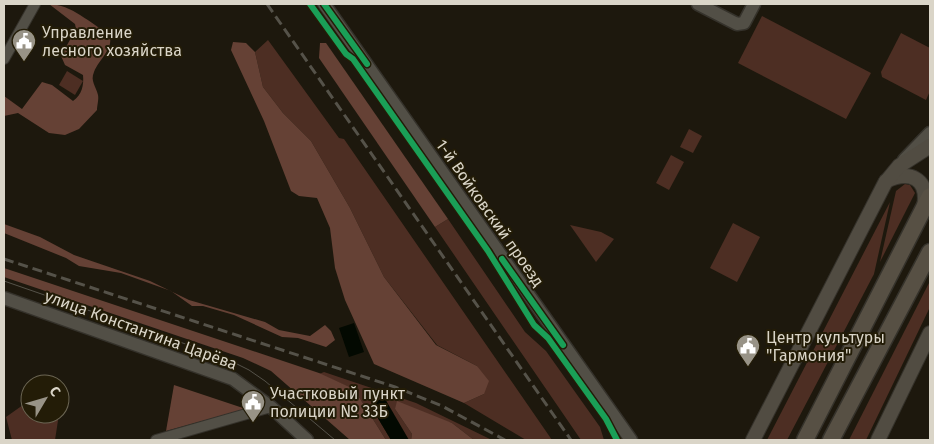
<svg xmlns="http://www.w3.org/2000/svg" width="934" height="444" font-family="'Fira Sans',sans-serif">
  <rect width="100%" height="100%" fill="#1d180d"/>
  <g fill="#4d2e23">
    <path d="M762,16L871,73L846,119L738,63Z"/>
    <path d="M901,33L930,48V91L926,100L882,77L881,72Z"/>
    <path d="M268,40L339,138L344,139L552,440H526L464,403L484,394L477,366L437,345L384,277L350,208L311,141L283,113L263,87L255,52Z"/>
    <path d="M67,71L83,81L75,95L59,85Z"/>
    <path d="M689,129L702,136L693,153L680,147Z"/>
    <path d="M671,155L684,162L669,190L656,183Z"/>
    <path d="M905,184L910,185L915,193L880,262L896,191Z"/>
    <path d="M890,202L874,274L787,440H767Z"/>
    <path d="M448,219L525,332L546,351L600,427L604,440H581L435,227Z"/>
    <path d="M733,223L760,237L737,282L710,268Z"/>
    <path d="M570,225L601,232L614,239L596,262Z"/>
    <path d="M930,281V307L866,440H849Z"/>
    <path d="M324,372L416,403L492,440H474L452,423L395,409L412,434L411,440H408L370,405L391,440H386L354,389L319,374Z"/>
    <path d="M30,400V414H59L55,440H12L6,417Z"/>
  </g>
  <g fill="#654135">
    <path d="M49,4C71,4 91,24 109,34C115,48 99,59 94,72C90,81 96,86 98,95C99,99 97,106 97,110L79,129L65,135L49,133L18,113L4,116V96L22,109L42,82L52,85L73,101C82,95 84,85 83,75L65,65L61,56L76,29L75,24Z"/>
    <path d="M233,42L246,43L255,52L263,87L283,113L311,141L350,208L384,277L436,345L477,366L489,381L484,394L464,403L374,364L345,300L335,268L330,228L317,198L299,196L291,191L264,121L231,50Z"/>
    <path d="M320,43H326L448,219L435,227L319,58Z"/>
    <path d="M4,224L40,237L74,255L150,281L189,300L265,322L279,330L310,336L325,325L331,331L335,340L326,347L298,338L282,337L234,315L203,306H192L171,291L121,273L79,266L66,258L4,233Z"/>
    <path d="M4,268L319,373L354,389L386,440H350L271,371L243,358L4,277Z"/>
    <path d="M174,385L246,409L166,431Z"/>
    <path d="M397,401L452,423L474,440H411L412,434L395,409Z"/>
  </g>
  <g fill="#030901">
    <path d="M354,323L364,352L349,357L339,328Z"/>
    <path d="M384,397L409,440H391L370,405Z"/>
  </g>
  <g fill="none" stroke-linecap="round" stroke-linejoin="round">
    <g stroke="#35322b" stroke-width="12">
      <g id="minor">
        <path d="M4,59L35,4"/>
        <path d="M156,440L271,407"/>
      </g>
    </g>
    <g stroke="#35322b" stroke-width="15">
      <g id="tertiary">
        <path d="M324,4L631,440"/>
        <path d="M698,4L737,24L744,23L754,4"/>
        <path d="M904,160L930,133"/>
        <path d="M4,298L233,379L271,407L307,440"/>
      </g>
    </g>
    <g stroke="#35322b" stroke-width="16">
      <g id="secondary">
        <path d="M886,181C910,170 929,178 924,207"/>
        <path d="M753,440L885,183L899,166L930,146"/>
        <path d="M878,440L930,333"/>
      </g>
    </g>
    <g stroke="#35322b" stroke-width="19">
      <g id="primary">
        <path d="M805,440L930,196"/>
        <path d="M831,440L930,252"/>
      </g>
    </g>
    <use href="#minor" stroke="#524f46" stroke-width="10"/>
    <use href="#tertiary" stroke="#524f46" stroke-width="12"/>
    <use href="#secondary" stroke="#514c42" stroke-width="14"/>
    <use href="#primary" stroke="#575044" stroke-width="16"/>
    <path stroke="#555249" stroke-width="1" d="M4,281L223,357L249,370L265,381L335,440"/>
    <g stroke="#555249" stroke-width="3" stroke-dasharray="10 5" stroke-linecap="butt">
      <path d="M267,4L571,440"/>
      <path d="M4,259L395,387L442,406L505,440"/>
    </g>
    <g stroke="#231c07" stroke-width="9">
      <g id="cycleway">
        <path d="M310,4L346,54L353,59L488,251L534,325L548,338L606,419L617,440"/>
        <path d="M324,4L367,64"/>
        <path d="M502,259L563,345"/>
      </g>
    </g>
    <use href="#cycleway" stroke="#1a9f57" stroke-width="6"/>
  </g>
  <defs>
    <g id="civic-pin" transform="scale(1.25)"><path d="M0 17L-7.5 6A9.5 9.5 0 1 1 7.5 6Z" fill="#989387" stroke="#231c07"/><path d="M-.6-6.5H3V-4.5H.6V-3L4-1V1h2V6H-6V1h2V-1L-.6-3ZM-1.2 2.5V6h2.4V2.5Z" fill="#fff"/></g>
  </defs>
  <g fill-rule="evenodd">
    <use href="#civic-pin" x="24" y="41"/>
    <use href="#civic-pin" x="748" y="346"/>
    <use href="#civic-pin" x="253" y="402"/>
  </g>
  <g text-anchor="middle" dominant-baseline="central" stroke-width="4" stroke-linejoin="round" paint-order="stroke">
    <g font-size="16" fill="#dad5c8" stroke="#231c07" text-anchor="start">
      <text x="42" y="32">Управление<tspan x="42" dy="18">лесного хозяйства</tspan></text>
      <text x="766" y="337">Центр культуры<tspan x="766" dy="18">"Гармония"</tspan></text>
      <text x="270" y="393">Участковый пункт<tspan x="270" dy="18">полиции № 33Б</tspan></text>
    </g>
    <g font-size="16" fill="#dad5c8" stroke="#231c07">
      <text transform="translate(490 213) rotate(55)">1-й Войковский проезд</text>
      <text transform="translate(141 330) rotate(20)">улица Константина Царёва</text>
    </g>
  </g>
  <rect width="934" height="444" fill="none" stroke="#dad5c8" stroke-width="10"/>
  <g transform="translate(45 399) rotate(52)"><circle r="24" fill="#231c07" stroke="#6c6654"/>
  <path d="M0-4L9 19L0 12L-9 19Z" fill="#989387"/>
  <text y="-8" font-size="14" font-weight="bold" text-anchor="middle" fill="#dad5c8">С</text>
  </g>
</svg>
